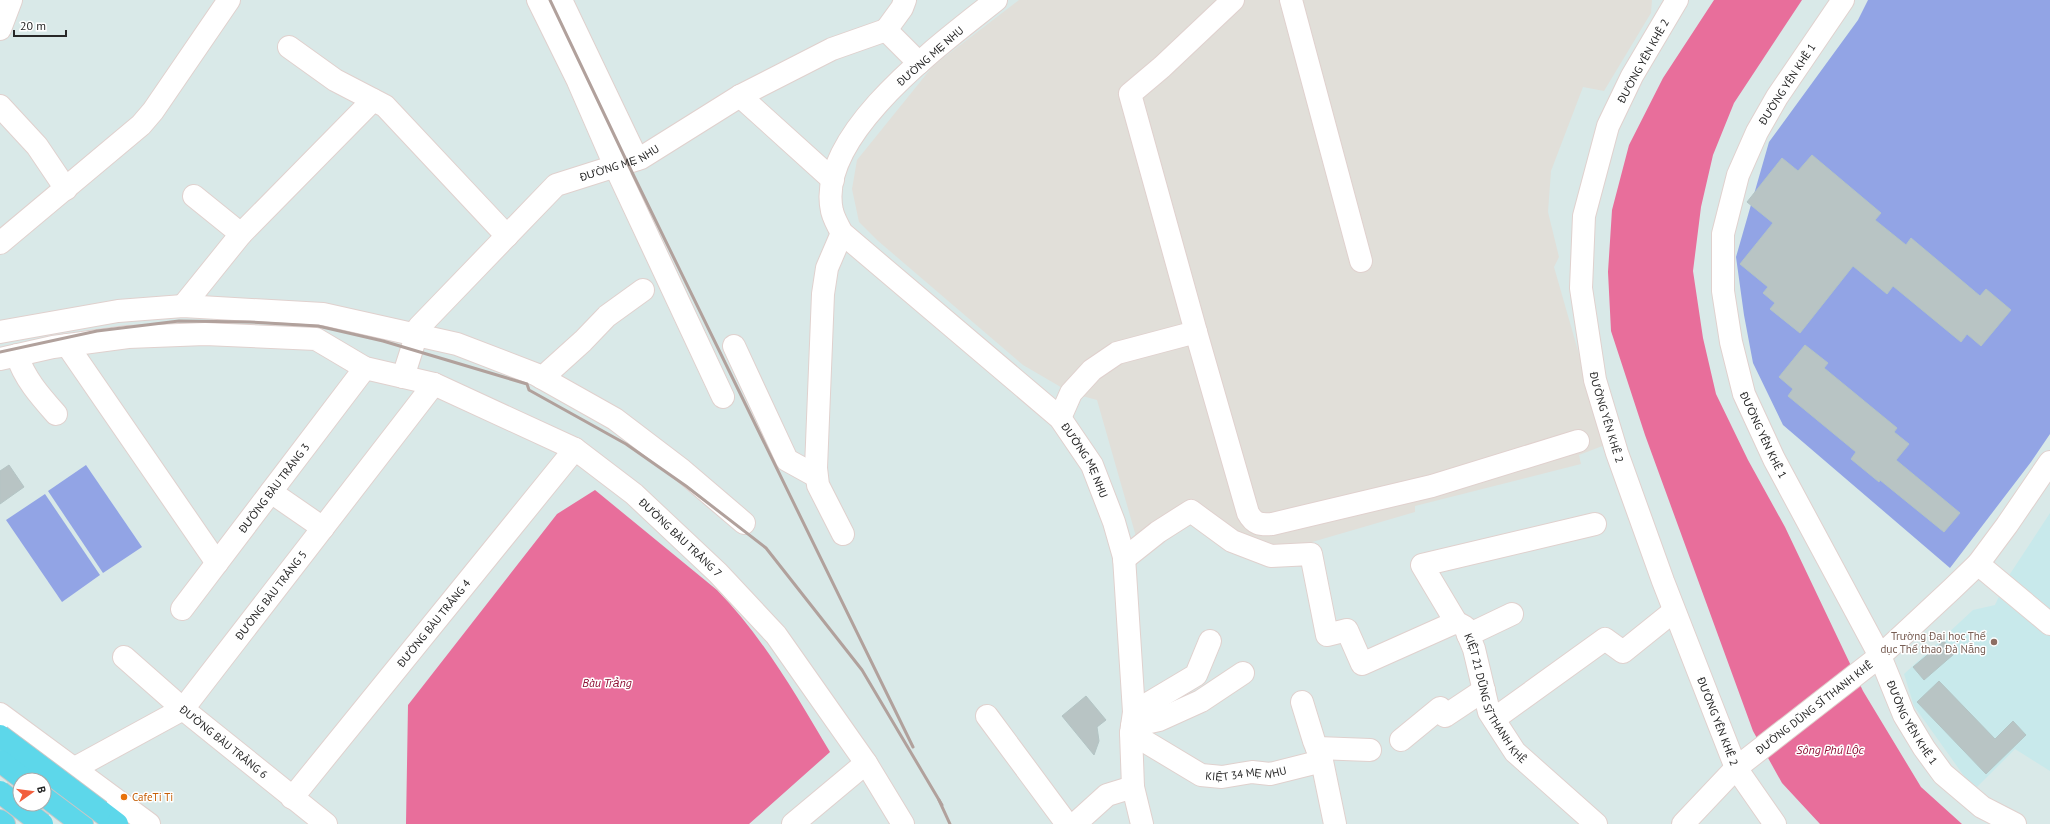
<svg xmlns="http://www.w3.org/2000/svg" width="2050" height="824" font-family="'PT Sans',sans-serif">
  <rect width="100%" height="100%" fill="#d9e9e8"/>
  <path fill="#e1dfd9" d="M1019,0H1652L1651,13L1604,91L1583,87L1551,171L1548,212L1559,257L1554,267L1605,445L1579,455L1581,464L1415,506V512L1271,554L1189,508L1139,547L1097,400L1071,393L1023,365L877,240L859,222L852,189L857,160L933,66Z"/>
  <path fill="#c8e9eb" d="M2050,513V771L2015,749L1974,790L1914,706L1904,674L1973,610L1995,605L2008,577Z"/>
  <g fill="#92a4e5">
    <path d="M1868,0H2050V434L2031,462L1950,568L1783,425L1753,363L1744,315L1736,257L1769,142L1858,20Z"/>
    <path d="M86,465L142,547L103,573L48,491Z"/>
    <path d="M45,494L100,575L62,602L6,520Z"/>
  </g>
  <g fill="#e86e9b">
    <path d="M1714,0H1802L1734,103L1713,155L1701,207L1693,271L1703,338L1716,394L1748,460L1785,527L1863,691L1921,787L1962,824H1820L1782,783L1753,731L1645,435L1611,331L1608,272L1612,210L1629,145L1663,78Z"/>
    <path d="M595,490L717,590C763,637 796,695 830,752L749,824H406L408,705L557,514Z"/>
  </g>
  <g fill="#b8c4c4" stroke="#b3c4c4">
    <path d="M1812,155L1881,213L1875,220L1906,245L1911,238L1980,296L1986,289L2011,310L1981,346L1967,334L1961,342L1893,286L1887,294L1853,266L1800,333L1770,309L1775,303L1763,293L1768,287L1740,264L1773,223L1747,202L1782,158L1798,171Z"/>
    <path d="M1805,345L1828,363L1824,368L1897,428L1894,432L1909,444L1896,460L1960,513L1944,532L1880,480L1879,482L1851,459L1856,452L1788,396L1793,389L1779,377Z"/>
    <path d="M9,465L24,487L0,504V471Z"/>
    <path d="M1944,641L1954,654L1924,680L1913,667Z"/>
    <path d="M1939,681L1995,739L2013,721L2026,735L1986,774L1917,702Z"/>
    <path d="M1086,696L1106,720L1097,727L1099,741L1094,755L1062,716Z"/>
  </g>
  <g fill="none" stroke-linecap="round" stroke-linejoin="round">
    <g stroke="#e0d1ce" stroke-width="24">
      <g id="minor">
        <path d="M538,0L578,81L615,166L723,397"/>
        <path d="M561,0L637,159"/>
        <path id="s1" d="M996,0C944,42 815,134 832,211C834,219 838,226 842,233L1060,418L1092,465L1114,522L1124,557L1134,712L1131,733L1133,787L1142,824"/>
        <path d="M1291,0L1361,261"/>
        <path id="s2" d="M1677,0L1632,76L1608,126L1584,216L1581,288L1595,380L1617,453L1663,581L1736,768L1775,824"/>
        <path id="s3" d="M1843,0L1777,97L1757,132L1738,175L1723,234V291L1731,342L1744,394L1774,459L1880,656L1904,715L1924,748L1943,774L1982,807L2015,824"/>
        <path d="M0,29L11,0"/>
        <path d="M886,30L919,63"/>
        <path d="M886,30L902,8L905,0"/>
        <path d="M289,47L335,80L385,106L507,236"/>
        <path d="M740,96L833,180"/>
        <path d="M0,106L37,146L66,189"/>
        <path d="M194,196L241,234"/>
        <path d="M842,233L827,268L823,294L816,468L818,485L843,534"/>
        <path d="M0,243L141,125L153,111L229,0"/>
        <path d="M183,306L241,234L373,100"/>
        <path d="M0,332L118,311L183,306L323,314L457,344L535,374L615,419L682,470L744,523"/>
        <path d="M1196,332L1248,513C1254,524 1260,525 1272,524L1432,486L1578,441"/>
        <path d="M67,345L217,563"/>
        <path d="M734,346L787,460L816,476"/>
        <path d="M17,355C24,378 40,396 56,414"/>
        <path id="s4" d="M0,359L53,347L128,337L205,334L316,339L365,368L434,384L575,449L634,494L718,573L776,635L866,763L903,824"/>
        <path id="s5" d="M403,377L419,327L556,185L641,158L740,96L832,49L886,30"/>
        <path d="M542,378L583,341L607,316L643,290"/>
        <path d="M1060,418L1071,393L1092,370L1117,353L1196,332L1130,94L1162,67L1233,0"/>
        <path d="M271,492L323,528"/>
        <path id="s6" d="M1595,524L1422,565L1456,622L1465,627L1474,649L1489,712L1515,752L1596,824"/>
        <path d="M1124,559L1158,532L1191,511L1232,541L1271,556L1311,554L1327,635L1347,630L1362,664L1456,622"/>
        <path d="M1978,564L2050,624"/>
        <path id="s7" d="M182,609L365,368"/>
        <path d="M1468,635L1512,614"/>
        <path id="s8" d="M124,657L183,709L326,824"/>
        <path d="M1302,702L1314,741L1322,761L1335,824"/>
        <path d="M1134,712L1196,675L1210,641"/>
        <path d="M0,714L149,824"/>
        <path d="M987,716L1067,824"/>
        <path d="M1494,719L1605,639L1623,652L1674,611"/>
        <path d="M1132,726L1159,720L1201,701L1243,673"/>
        <path id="s9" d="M1131,733L1201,775L1222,777L1252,772L1270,774L1322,761"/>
        <path d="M1401,740L1440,708L1445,716L1484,690"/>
        <path d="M1317,748L1370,750"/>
        <path id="s10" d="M75,768L183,709L434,384"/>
        <path id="s11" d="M292,798L575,449"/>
        <path d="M793,824L866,763"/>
        <path d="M1075,824L1107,795L1133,787"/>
        <path id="s12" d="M1683,824L1736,768L1880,656L1952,589L1978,564L2007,525L2050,462"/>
      </g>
    </g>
    <g stroke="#c7c7c7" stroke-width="24">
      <g id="major">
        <path d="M44,795L82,824"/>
        <path d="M100,811L117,824"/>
        <path d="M0,821L4,824"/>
      </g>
    </g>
    <use href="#minor" stroke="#fff" stroke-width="22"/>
    <use href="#major" stroke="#5dd7ea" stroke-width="22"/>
    <g stroke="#b1a19c" stroke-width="3">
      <path d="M550,0L627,162L913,747"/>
      <path d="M0,352L97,331L179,321L250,322L318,326L383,341L527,384L529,390L626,444L686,486L766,548L862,670L942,805"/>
      <path d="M939,800L950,824"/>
    </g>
    <g stroke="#c7c7c7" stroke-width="24" stroke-linecap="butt">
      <g id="major-bridge">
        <path d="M0,736L100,811"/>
        <path d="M0,761L25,780"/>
        <path d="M0,792L42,824"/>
      </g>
    </g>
    <use href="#major-bridge" stroke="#5dd7ea" stroke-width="22"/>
  </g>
  <circle fill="#8d6e63" stroke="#fff" stroke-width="1.5" cx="1994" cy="642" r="4"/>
  <circle fill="#e8710a" stroke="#fff" stroke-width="1.5" cx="124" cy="797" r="4"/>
  <g text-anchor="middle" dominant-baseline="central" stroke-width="3" stroke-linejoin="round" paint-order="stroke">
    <g font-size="11" fill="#272727" stroke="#fff">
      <text transform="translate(930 56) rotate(-41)">ĐƯỜNG MẸ NHU</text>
      <text transform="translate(1643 61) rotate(-61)">ĐƯỜNG YÊN KHÊ 2</text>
      <text transform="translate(1787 84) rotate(-57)">ĐƯỜNG YÊN KHÊ 1</text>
      <text stroke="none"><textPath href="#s5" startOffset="317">ĐƯỜNG MẸ NHU</textPath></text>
      <text stroke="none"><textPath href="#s2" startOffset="441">ĐƯỜNG YÊN KHÊ 2</textPath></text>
      <text stroke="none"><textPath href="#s3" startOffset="473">ĐƯỜNG YÊN KHÊ 1</textPath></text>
      <text stroke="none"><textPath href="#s1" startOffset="638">ĐƯỜNG MẸ NHU</textPath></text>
      <text stroke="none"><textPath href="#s7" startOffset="152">ĐƯỜNG BÀU TRẢNG 3</textPath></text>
      <text stroke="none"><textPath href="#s4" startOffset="739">ĐƯỜNG BÀU TRẢNG 7</textPath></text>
      <text stroke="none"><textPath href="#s10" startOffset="267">ĐƯỜNG BÀU TRẢNG 5</textPath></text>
      <text stroke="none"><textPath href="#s11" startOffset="225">ĐƯỜNG BÀU TRẢNG 4</textPath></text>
      <text stroke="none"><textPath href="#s6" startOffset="333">KIỆT 21 DŨNG SĨ THANH KHÊ</textPath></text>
      <text stroke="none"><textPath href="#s12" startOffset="176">ĐƯỜNG DŨNG SĨ THANH KHÊ</textPath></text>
      <text stroke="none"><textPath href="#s2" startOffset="765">ĐƯỜNG YÊN KHÊ 2</textPath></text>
      <text stroke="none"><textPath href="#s3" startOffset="797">ĐƯỜNG YÊN KHÊ 1</textPath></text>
      <text stroke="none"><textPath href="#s8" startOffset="131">ĐƯỜNG BÀU TRẢNG 6</textPath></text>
      <text stroke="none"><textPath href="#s9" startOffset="127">KIỆT 34 MẸ NHU</textPath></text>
    </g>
    <g font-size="11" fill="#785e54" stroke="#fff" text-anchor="end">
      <text x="1986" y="636">Trường Đại học Thể<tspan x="1986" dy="13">dục Thể thao Đà Nẵng</tspan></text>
    </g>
    <g font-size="11" fill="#c56008" stroke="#fff" text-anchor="start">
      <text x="132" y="797">CafeTi Ti</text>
    </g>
    <g font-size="12" font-style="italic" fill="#8f1236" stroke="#fff">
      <text x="607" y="682">Bàu Trảng</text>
      <text x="1830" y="749">Sông Phú Lộc</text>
    </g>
  </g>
  <g transform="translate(32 792) rotate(76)"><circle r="19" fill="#ffffff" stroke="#a9a9a9"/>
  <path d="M0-3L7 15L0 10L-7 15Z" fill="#f25e3d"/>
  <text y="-6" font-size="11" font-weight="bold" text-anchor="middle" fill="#272727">B</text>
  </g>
  <path d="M14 30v6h52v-6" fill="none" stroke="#272727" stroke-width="2"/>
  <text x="20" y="30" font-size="12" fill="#272727" stroke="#ffffff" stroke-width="3" paint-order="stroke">20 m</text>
</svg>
